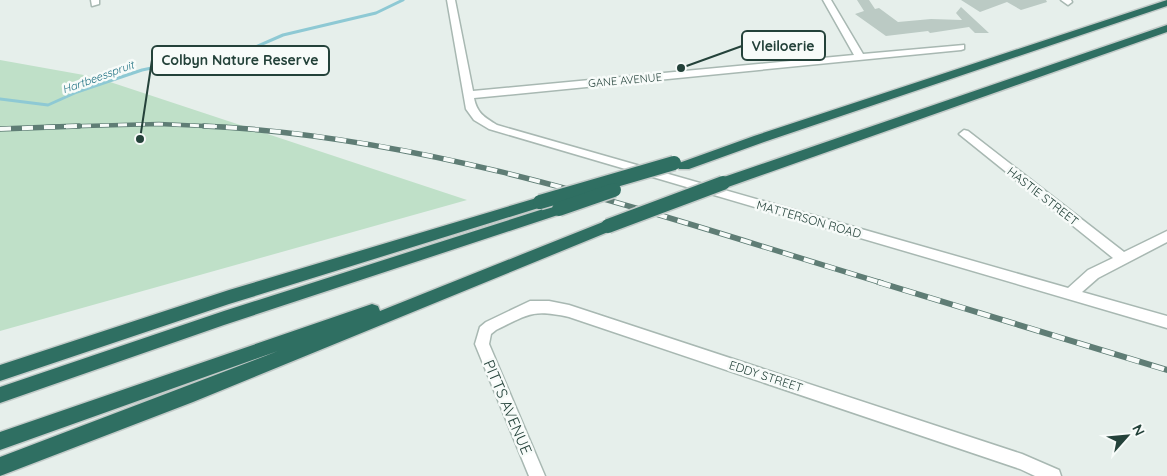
<svg xmlns="http://www.w3.org/2000/svg" width="1167" height="476" font-family="Quicksand,sans-serif">
  <rect width="100%" height="100%" fill="#e6efeb"/>
  <path fill="#bfe0c8" d="M0,60L95,77L467,200L0,331Z"/>
  <g fill="none" stroke-linecap="round" stroke-linejoin="round">
    <path stroke="#8ec9d4" stroke-width="3" d="M0,99L48,105L77,92L142,70L195,59L232,57L283,35L376,13L403,0"/>
  </g>
  <g fill="#bbcac4">
    <path d="M857,0H869L875,9L879,8L898,22L931,19L962,20L956,13L961,7L989,33H975L969,27L930,33L928,31L886,36L855,14L864,11Z"/>
    <path d="M961,0H1046L1047,2L1021,10L1007,2L980,12Z"/>
  </g>
  <g fill="none" stroke-linecap="round" stroke-linejoin="round">
    <g stroke="#a8b8b2" stroke-width="3">
      <g id="minor">
        <path d="M91,0H99V4L92,6Z"/>
        <path d="M447,0H455L473,91L854,55L823,0H831L863,54L964,45V49L961,50L474,98C477,113 484,117 497,125L1068,288L1088,270L1113,258L959,134L964,130L968,131L1124,252L1167,231V242L1098,278L1082,292L1167,316V328L489,129L474,120L466,109Z"/>
        <path d="M1061,0H1071L1072,2L1068,5Z"/>
        <path d="M530,301H549L569,305L1022,454L1059,470L1061,476H1035L1020,469L569,317C532,309 529,314 496,330L491,334L489,344L545,476H529L475,344L480,327L486,322Z"/>
      </g>
    </g>
    <g stroke="#c2cac8" stroke-width="3">
      <g id="motorway">
        <path d="M1167,0V6L764,142L689,169H679L677,166L679,163L754,136Z"/>
        <path d="M1167,25V32L728,187H718L716,183L718,179Z"/>
        <path d="M540,197L545,198L547,202L545,206L229,304L0,381V365L229,290Z"/>
        <path d="M559,204L564,205L566,209L564,213L224,325L0,403V387L224,311Z"/>
        <path d="M608,220L613,222L615,226L613,230L193,402L0,476V457L278,351L0,450V432L372,304L378,306L380,311Z"/>
      </g>
    </g>
    <use href="#minor" fill="#fff" fill-rule="evenodd"/>
    <use href="#motorway" fill="#2f6f62" fill-rule="evenodd"/>
    <g stroke="#5f7d75" stroke-width="4.5">
      <path id="rail-far2" d="M46,127L159,124L227,127"/>
    </g>
    <g stroke="#5f7d75" stroke-width="5.5">
      <g id="rail-far1">
        <path d="M204,126C437,137 660,216 882,283"/>
        <path d="M0,129L79,126"/>
      </g>
    </g>
    <g stroke="#5f7d75" stroke-width="6">
      <path id="rail" d="M878,282L1167,370"/>
    </g>
    <use href="#rail-far2" stroke="#f7fbf9" stroke-width="3" stroke-dasharray="9" stroke-linecap="butt"/>
    <use href="#rail-far1" stroke="#f7fbf9" stroke-width="4" stroke-dasharray="11" stroke-linecap="butt"/>
    <use href="#rail" stroke="#f7fbf9" stroke-width="4.5" stroke-dasharray="13" stroke-linecap="butt"/>
    <g stroke="#c2cac8" stroke-width="17" stroke-linecap="butt">
      <g id="motorway-bridge">
        <path d="M540,202L674,163"/>
        <path d="M559,209L614,190"/>
        <path d="M608,226L723,183"/>
      </g>
    </g>
    <use href="#motorway-bridge" stroke="#2f6f62" stroke-width="14"/>
  </g>
  <g text-anchor="middle" dominant-baseline="central" stroke-width="5" stroke-linejoin="round" paint-order="stroke">
    <g font-size="11" font-style="italic" fill="#1c6f80" stroke="#f7fbf9">
      <text transform="translate(98 77) rotate(-20)">Hartbeesspruit</text>
    </g>
    <g font-size="11" fill="#24423a" stroke="#f7fbf9">
      <text transform="translate(625 80) rotate(-5)">GANE AVENUE</text>
    </g>
    <g font-size="12" fill="#24423a" stroke="#f7fbf9">
      <text transform="translate(1043 196) rotate(38)">HASTIE STREET</text>
      <text transform="translate(809 219) rotate(16)">MATTERSON ROAD</text>
      <text transform="translate(766 376) rotate(18)">EDDY STREET</text>
    </g>
    <g font-size="15" fill="#24423a" stroke="#f7fbf9">
      <text transform="translate(508 407) rotate(67)">PITTS AVENUE</text>
    </g>
  </g>
  <path fill="none" stroke="#24423a" stroke-width="2" d="M681 68L742 46M140 139L152 60"/>
  <g fill="#24423a" stroke="#f7fbf9" stroke-width="2">
    <circle cx="681" cy="68" r="5"/>
    <circle cx="140" cy="139" r="5"/>
  </g>
  <g fill="#f7fbf9" stroke="#24423a" stroke-width="2">
    <rect x="742" y="31" width="83" height="29" rx="5"/>
    <rect x="152" y="46" width="177" height="29" rx="5"/>
  </g>
  <g font-size="14" text-anchor="middle" font-weight="bold" fill="#24423a">
    <text x="783" y="51">Vleiloerie</text>
    <text x="240" y="65">Colbyn Nature Reserve</text>
  </g>
  <g transform="translate(1127 436) rotate(63)" stroke="#f7fbf9" stroke-width="4" paint-order="stroke">
  <path d="M0-4L9 19L0 12L-9 19Z" fill="#24423a"/>
  <text y="-8" font-size="14" font-weight="bold" text-anchor="middle" fill="#24423a">N</text>
  </g>
</svg>
